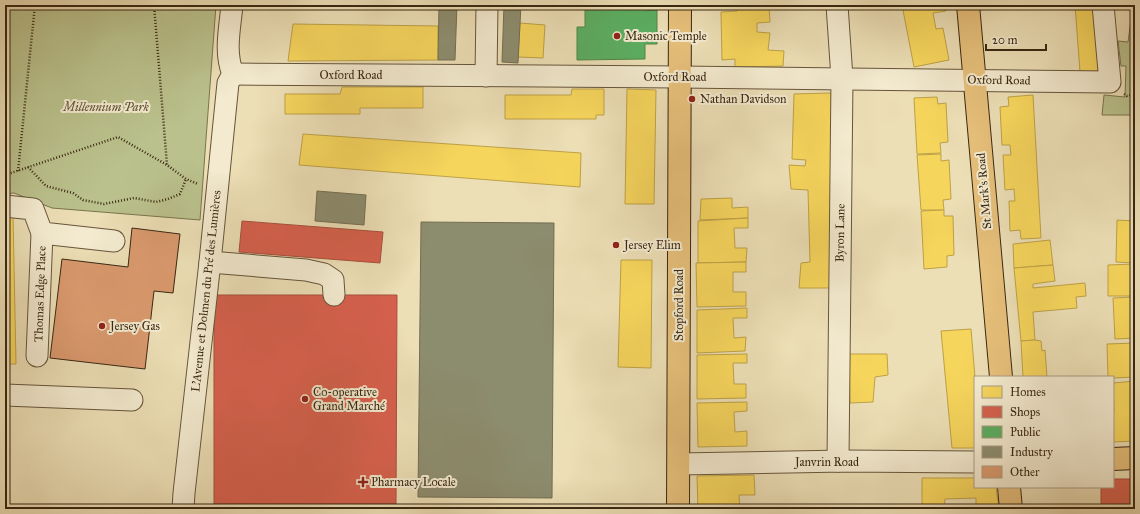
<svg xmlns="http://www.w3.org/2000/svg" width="1140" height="514" font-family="'IM FELL Great Primer',serif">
  <rect width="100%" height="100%" fill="#ecdeb5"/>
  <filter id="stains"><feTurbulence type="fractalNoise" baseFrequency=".005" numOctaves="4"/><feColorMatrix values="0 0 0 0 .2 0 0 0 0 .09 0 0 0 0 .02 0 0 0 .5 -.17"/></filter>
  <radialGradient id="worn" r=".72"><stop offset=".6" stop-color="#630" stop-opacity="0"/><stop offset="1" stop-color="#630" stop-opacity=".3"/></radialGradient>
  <g fill="#bac18c" stroke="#7a744f">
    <path d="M5,5H216L200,220L52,208L14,193L5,194Z"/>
    <path d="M1133,5H1135V115H1102L1104,95L1125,97L1126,66H1121L1118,41L1128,42Z"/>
  </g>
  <g fill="#f6d55c" stroke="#bda146">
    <path d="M739,5L769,6L770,22L757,23V32L770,33L768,50L784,51L783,66L735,67V59L722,60L721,12L737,11Z"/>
    <path d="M902,5H945L946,11L933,13L936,29L943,28L949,60L914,67Z"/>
    <path d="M1075,5H1097L1102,71L1080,72Z"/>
    <path d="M520,23L545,25L543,58L518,57Z"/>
    <path d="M293,24L438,26V60L288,61Z"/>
    <path d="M342,87H423V108H360V114H285V94H340Z"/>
    <path d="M572,89H604V115H596V119H505V95H571Z"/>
    <path d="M627,89L656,90L654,204H625Z"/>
    <path d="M830,93L835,98V288H799L801,263L810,262L808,190L791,189L789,165L805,166L806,160L792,159L794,94Z"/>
    <path d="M1033,95L1041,238L1021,239L1020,230L1010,231L1009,201H1015L1014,189L1005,190L1003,155H1011L1010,145H1002L1000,107L1009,106L1008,97Z"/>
    <path d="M937,97L938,104L946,103L948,142L940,143L941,153L917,154L914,98Z"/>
    <path d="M303,134L581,153L580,187L299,165Z"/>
    <path d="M941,154V161L949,160L951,199L943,200L944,210H921L917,155Z"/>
    <path d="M732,198V208L748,207V218L700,220L701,199Z"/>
    <path d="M944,210V216H953L954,255L947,256V267L924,269L921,211Z"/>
    <path d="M5,213H13L16,364H5Z"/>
    <path d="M748,218V228H734L735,248H747L746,262L698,263V221Z"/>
    <path d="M1117,220L1135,221V263L1116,262Z"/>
    <path d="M1050,240L1053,265L1014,268L1013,244Z"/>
    <path d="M621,260H652L651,368L618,367Z"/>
    <path d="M746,262V272H733V292H746V306L697,307L696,263Z"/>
    <path d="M1135,264V296H1108V265Z"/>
    <path d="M1053,265L1055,281L1033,284V288L1085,283L1086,296L1076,297L1077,308L1033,312L1035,340L1021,341L1014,268Z"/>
    <path d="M1135,297V338L1115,339L1113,298Z"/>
    <path d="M747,308V318H733L734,338L746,337L745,351L697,353V310Z"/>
    <path d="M971,329L975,377V448H952L941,331Z"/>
    <path d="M1035,340L1041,341L1042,351L1045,350L1047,377H1023L1021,341Z"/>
    <path d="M1135,343V377L1113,378V377H1108L1107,344Z"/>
    <path d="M747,354V363H733L734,384H746V398L697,399V355Z"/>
    <path d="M849,354H887L888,375L875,377L873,402L850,403Z"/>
    <path d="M1135,381V441L1113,442V412H1114L1113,383Z"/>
    <path d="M747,402V411L734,412L735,432L747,431V446L698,447L697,403Z"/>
    <path d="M754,475L755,495H739L740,509H698L697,476Z"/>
    <path d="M922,478H975V487H996L999,509H976V498L945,499L944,509H922Z"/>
  </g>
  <g fill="#d6604d" stroke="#a74f3b">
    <path d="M242,221L383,232L380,263L239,252Z"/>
    <path d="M214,295H397L396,504H214Z"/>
    <path d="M1113,479H1135V509H1101V487H1113Z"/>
    <rect x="629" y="506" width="30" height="3"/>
  </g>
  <path fill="#5aae61" stroke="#508649" d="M623,5H645V11L657,10V44H645V59L577,60V27H585V9H623Z"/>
  <g fill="#8c8c6e" stroke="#736e52">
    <path d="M439,5H457L455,60H438Z"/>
    <path d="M504,5H521L518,63L502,62Z"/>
    <path d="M317,191L366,195L364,225L315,221Z"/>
    <path d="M421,222L554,223L552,498L418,497Z"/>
  </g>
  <path fill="#d9996d" stroke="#392712" d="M132,228L180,234L173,293L154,291L145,369L50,358L62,259L128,267Z"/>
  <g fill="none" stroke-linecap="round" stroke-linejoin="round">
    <g stroke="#66553b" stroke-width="23">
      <g id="minor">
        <path d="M232,5C230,28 224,52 233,74"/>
        <path d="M837,5L842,78L838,461"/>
        <path d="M233,74L680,77L1110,82L1103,5"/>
        <path d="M486,76L487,5"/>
        <path d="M5,206L33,209L42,233L114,241"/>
        <path d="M210,262L306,270L324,274L333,280L334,295"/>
        <path d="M37,356L42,233"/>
        <path d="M5,395L132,400"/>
        <path d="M679,464L844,461L975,462"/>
        <path d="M183,509L184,493L210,262L228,83L233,74"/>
      </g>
    </g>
    <g stroke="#392712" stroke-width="24">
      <g id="major">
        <path d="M968,5L1001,377"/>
        <path d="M1113,459L1135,458"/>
        <path d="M1009,487L1011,509"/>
        <path d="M678,509L680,5"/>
      </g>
    </g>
    <g stroke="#392712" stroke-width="2.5" stroke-dasharray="1 2" stroke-linecap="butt">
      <path d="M154,5L167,165"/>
      <path d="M1124,94L1127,96L1135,94"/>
      <path d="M28,167L46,186L73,193L83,200L104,204L134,198L156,202L168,199L180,194L186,179"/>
      <path d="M18,171L35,5"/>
      <path d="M5,175L118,137L167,165L186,179L198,184"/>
    </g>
    <use href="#minor" stroke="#f3eacf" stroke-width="21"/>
    <use href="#major" stroke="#e6bf7a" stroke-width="22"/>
  </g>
  <g fill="#8f2418" stroke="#f3eacf" stroke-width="1.5">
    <circle cx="617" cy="36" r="4"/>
    <circle cx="692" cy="99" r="4"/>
    <circle cx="616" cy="245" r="4"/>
    <circle cx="102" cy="326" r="4"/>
    <circle cx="305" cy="399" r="4"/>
    <path d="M361 476h4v4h4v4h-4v4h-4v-4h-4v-4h4z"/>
  </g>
  <g text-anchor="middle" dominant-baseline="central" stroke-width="4" stroke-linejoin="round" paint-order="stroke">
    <g font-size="12" fill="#392712" stroke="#f3eacf" text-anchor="start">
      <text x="625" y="36">Masonic Temple</text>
      <text x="700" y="99">Nathan Davidson</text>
      <text x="624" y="245">Jersey Elim</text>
      <text x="110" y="326">Jersey Gas</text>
      <text x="313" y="392">Co-operative<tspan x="313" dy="14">Grand Marché</tspan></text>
      <text x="371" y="482">Pharmacy Locale</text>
    </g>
    <g font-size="12" fill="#392712" stroke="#f3eacf">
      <text x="351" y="75">Oxford Road</text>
      <text x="675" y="77">Oxford Road</text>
      <text transform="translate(999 80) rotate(1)">Oxford Road</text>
      <text transform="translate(984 191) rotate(-95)">St Mark's Road</text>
      <text transform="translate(840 233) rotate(-89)">Byron Lane</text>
      <text transform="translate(206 291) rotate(-84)">L'Avenue et Dolmen du Pré des Lumières</text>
      <text transform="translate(40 294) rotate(-88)">Thomas Edge Place</text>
      <text transform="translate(679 305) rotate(-90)">Stopford Road</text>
      <text x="827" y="462">Janvrin Road</text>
    </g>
    <g font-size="12" font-style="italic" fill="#594e30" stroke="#f3eacf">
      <text x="106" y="107">Millennium Park</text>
    </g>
  </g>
  <rect width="1140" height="514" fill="none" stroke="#ecdeb5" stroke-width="20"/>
  <rect x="6" y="6" width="1128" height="502" fill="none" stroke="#392712" stroke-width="2"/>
  <rect x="10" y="10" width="1120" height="494" fill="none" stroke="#392712"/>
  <rect x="974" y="376" width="140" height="112" fill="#f3eacf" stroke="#a99c83"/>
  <rect x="982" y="386" width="20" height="12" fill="#f6d55c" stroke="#a99c83"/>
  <text x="1010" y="396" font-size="12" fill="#392712">Homes</text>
  <rect x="982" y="406" width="20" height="12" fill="#d6604d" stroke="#a99c83"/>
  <text x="1010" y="416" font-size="12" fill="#392712">Shops</text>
  <rect x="982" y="426" width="20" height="12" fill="#5aae61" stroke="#a99c83"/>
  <text x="1010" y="436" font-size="12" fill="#392712">Public</text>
  <rect x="982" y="446" width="20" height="12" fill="#8c8c6e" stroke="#a99c83"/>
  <text x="1010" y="456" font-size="12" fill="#392712">Industry</text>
  <rect x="982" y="466" width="20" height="12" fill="#d9996d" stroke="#a99c83"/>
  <text x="1010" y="476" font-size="12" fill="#392712">Other</text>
  <path d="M986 44v6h60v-6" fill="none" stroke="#392712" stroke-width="2"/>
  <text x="992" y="44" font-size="12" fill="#392712" stroke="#f3eacf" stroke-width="3" paint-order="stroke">20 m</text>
  <rect width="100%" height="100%" filter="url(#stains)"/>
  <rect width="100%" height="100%" fill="url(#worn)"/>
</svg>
